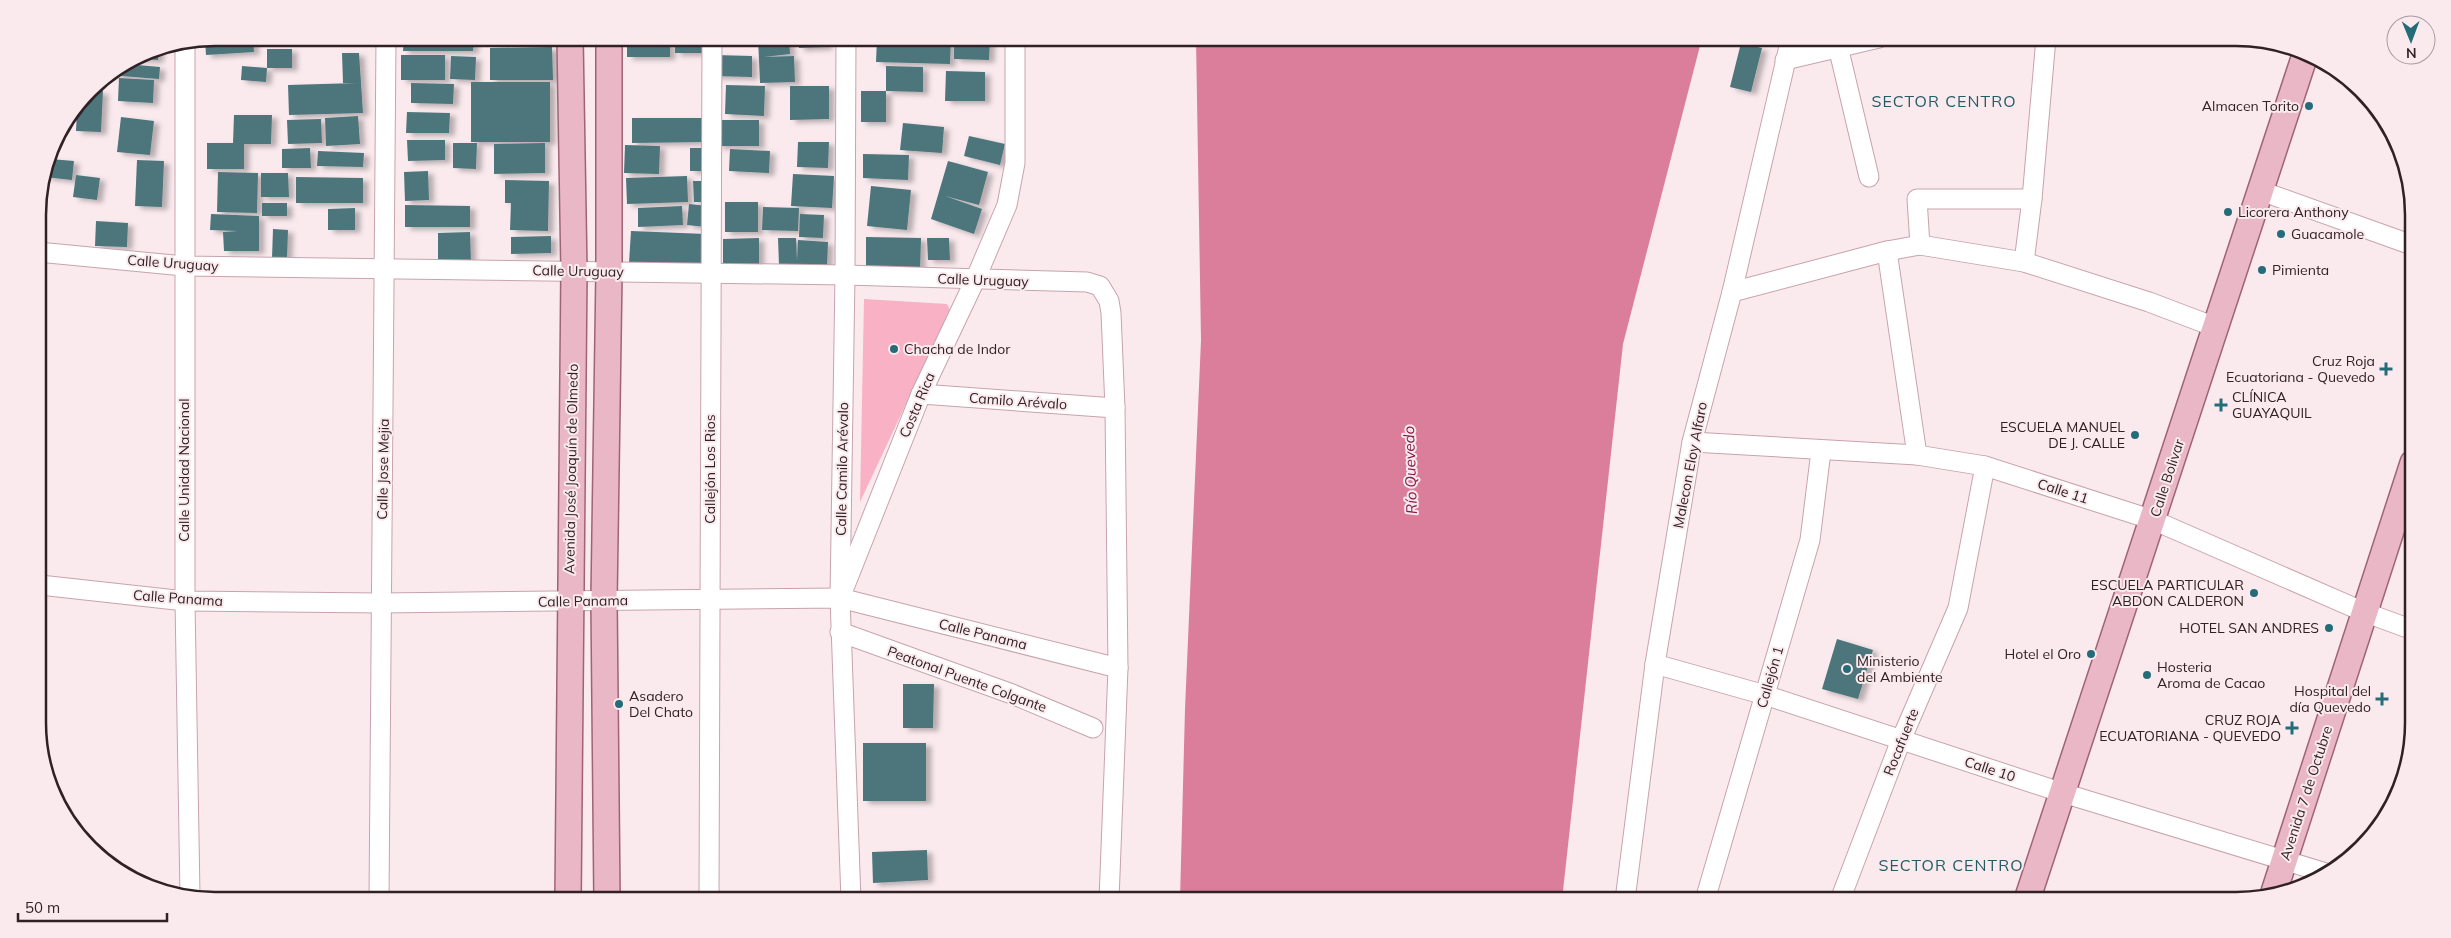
<svg xmlns="http://www.w3.org/2000/svg" width="2451" height="938" font-family="Mulish,sans-serif">
  <defs>
    <filter id="shadow"><feDropShadow dx="5.5" dy="3" stdDeviation="2.5" flood-color="#0004"/></filter>
  </defs>
  <rect width="100%" height="100%" fill="#faeaee"/>
  <path fill="#f9b1c6" d="M864,299L947,304L950,310L860,502Z"/>
  <path fill="#da7e9c" d="M1196,38H1702L1623,344L1562,900H1180L1185,709L1201,340Z"/>
  <g fill="#4d757c" filter="url(#shadow)">
    <path d="M215,38H253L254,52L206,55L205,40Z"/>
    <path d="M320,38H357V39L320,40Z"/>
    <path d="M404,38H474L473,51H403Z"/>
    <rect x="627" y="38" width="43" height="19"/>
    <rect x="675" y="38" width="31" height="15"/>
    <path d="M758,38H789L790,54L764,57L794,56L795,82L760,83Z"/>
    <path d="M798,38H826L827,47L799,48Z"/>
    <path d="M877,38H951L950,64L876,62Z"/>
    <path d="M954,38H990L989,60L954,59Z"/>
    <path d="M1741,43L1762,48L1751,92L1730,87Z"/>
    <path d="M552,47L553,80H490V48Z"/>
    <path d="M159,49L158,60L135,59L148,51Z"/>
    <rect x="267" y="49" width="25" height="19"/>
    <path d="M342,53H359L363,113L289,115L288,85L357,83H343Z"/>
    <rect x="401" y="55" width="44" height="25"/>
    <path d="M714,55L752,56V77L714,76Z"/>
    <path d="M451,56L476,57L475,80L450,79Z"/>
    <path d="M126,64L160,67L159,79L109,75Z"/>
    <path d="M242,66L267,68L266,82L241,80Z"/>
    <path d="M886,66L923,67V92L886,91Z"/>
    <path d="M946,71L985,72V101H945Z"/>
    <path d="M119,78L154,80L153,103L118,101Z"/>
    <rect x="471" y="82" width="79" height="60"/>
    <path d="M411,83L454,84L453,104L411,103Z"/>
    <path d="M726,85L765,86L764,116L725,114Z"/>
    <path d="M790,86H829V119L790,120Z"/>
    <path d="M91,91H103L101,132L76,131L77,109Z"/>
    <rect x="861" y="91" width="25" height="31"/>
    <path d="M407,112L450,113L449,133H406Z"/>
    <path d="M234,115H272L271,144H244V169H207V143H233Z"/>
    <path d="M358,116L360,144L326,146L325,118Z"/>
    <path d="M121,117L154,121L150,155L117,152Z"/>
    <path d="M632,118H705V142L632,143Z"/>
    <path d="M321,119L322,143L288,144L287,120Z"/>
    <rect x="717" y="120" width="42" height="26"/>
    <path d="M903,123L944,127L942,153L900,150Z"/>
    <path d="M969,136L1005,144L1000,165L964,156Z"/>
    <path d="M407,140H445V160L408,161Z"/>
    <path d="M798,142H829L828,168L797,167Z"/>
    <path d="M453,143H477L476,169L453,168Z"/>
    <path d="M545,143V173L494,174V144Z"/>
    <path d="M625,145L660,146L659,174L624,173Z"/>
    <path d="M310,148L311,168H282V149Z"/>
    <rect x="690" y="148" width="14" height="23"/>
    <path d="M730,149L770,151L769,173L729,171Z"/>
    <path d="M318,151L364,153L363,167L317,166Z"/>
    <path d="M863,154L909,155L908,180L863,178Z"/>
    <path d="M50,159L74,161L72,180L45,177Z"/>
    <path d="M137,160L164,161L162,207L135,206Z"/>
    <path d="M948,161L988,172L979,205L945,196L982,209L974,234L931,219Z"/>
    <path d="M428,171L429,200L405,201L404,172Z"/>
    <path d="M218,172L258,173L257,213L217,212Z"/>
    <path d="M261,173H288L289,197H261Z"/>
    <path d="M793,174L834,176L832,208L791,206Z"/>
    <path d="M76,175L100,178L97,200L73,197Z"/>
    <path d="M687,176L688,202L627,204L626,178Z"/>
    <path d="M296,177L363,178V203H296Z"/>
    <path d="M505,180L549,181L548,231L510,230L511,203H505Z"/>
    <path d="M693,181H706L707,202H694Z"/>
    <path d="M871,186L911,190L907,230L867,226Z"/>
    <rect x="725" y="202" width="33" height="30"/>
    <rect x="262" y="203" width="25" height="13"/>
    <path d="M689,204L708,206L706,227L687,225Z"/>
    <path d="M405,205L470,206V227H405Z"/>
    <path d="M682,206L683,225L638,227V208Z"/>
    <path d="M763,207L799,208L798,231L762,230Z"/>
    <path d="M355,208V230H328V209Z"/>
    <path d="M211,214L259,216V251H224L223,232L238,231L210,230Z"/>
    <path d="M800,214L824,215L823,238L799,237Z"/>
    <path d="M96,221L128,223L127,247L95,246Z"/>
    <path d="M273,229L288,230L287,259L272,258Z"/>
    <path d="M631,231L706,234L705,266L629,263Z"/>
    <path d="M470,232L471,264L438,265V233Z"/>
    <path d="M551,236V253L511,254V237Z"/>
    <path d="M866,237L921,238L920,270L866,269Z"/>
    <path d="M759,238V265H723V239Z"/>
    <path d="M778,238H796L797,261L798,240L828,242L827,267L779,265Z"/>
    <path d="M927,238H949L950,260H928Z"/>
    <path d="M1837,639L1873,650L1858,699L1822,689Z"/>
    <path d="M903,684H934L933,728H903Z"/>
    <rect x="863" y="743" width="63" height="58"/>
    <path d="M927,850L928,880L873,883L872,852Z"/>
  </g>
  <g fill="none" stroke-linecap="round" stroke-linejoin="round">
    <g stroke="#c8a3ad" stroke-width="21">
      <g id="minor">
        <path d="M846,38L845,275L840,598L851,900"/>
        <path d="M1836,38L1869,177"/>
        <path d="M185,44V601L190,896"/>
        <path d="M1785,60L1879,38"/>
        <path d="M2261,191L2412,245"/>
        <path d="M1920,245L1917,199H2032"/>
        <path d="M1887,251L1920,245L2024,262L2149,302L2215,327"/>
        <path d="M38,252L184,266L845,275L1087,282L1100,286L1109,301L1111,313L1115,408L1118,668L1109,900"/>
        <path d="M2024,262L2032,199L2046,38"/>
        <path d="M1732,292L1887,251L1917,455"/>
        <path d="M921,394L1115,408"/>
        <path d="M1692,442L1917,455L1985,466L2153,520L2364,612L2413,630"/>
        <path d="M40,585L185,601L381,603L840,598L1118,668"/>
        <path d="M844,588L921,394L975,280L1007,205L1015,163V38"/>
        <path d="M840,632L1012,694L1093,728"/>
        <path d="M1655,664L1765,695L2063,793L2326,873"/>
        <path d="M379,900L386,38"/>
        <path d="M709,900L712,38"/>
        <path d="M1625,900L1655,664L1692,442L1732,292L1791,38"/>
        <path d="M1705,900L1810,540L1821,451"/>
        <path d="M1840,900L1901,740L1958,608L1985,466"/>
      </g>
    </g>
    <g stroke="#a06376" stroke-width="28">
      <g id="major">
        <path d="M2273,895L2413,463"/>
        <path d="M568,900L574,271L570,38"/>
        <path d="M607,900L604,600L609,272V38"/>
        <path d="M2027,900L2305,55"/>
      </g>
    </g>
    <use href="#minor" stroke="#fff" stroke-width="19"/>
    <use href="#major" stroke="#eab7c7" stroke-width="25"/>
  </g>
  <g fill="#246c78" stroke="#faeaee" stroke-width="2">
    <circle cx="2309" cy="106" r="5"/>
    <circle cx="2228" cy="212" r="5"/>
    <circle cx="2281" cy="234" r="5"/>
    <circle cx="2262" cy="270" r="5"/>
    <circle cx="894" cy="349" r="5"/>
    <path d="M2383.5 361.5h5v5h5v5h-5v5h-5v-5h-5v-5h5z"/>
    <path d="M2218.5 397.5h5v5h5v5h-5v5h-5v-5h-5v-5h5z"/>
    <circle cx="2135" cy="435" r="5"/>
    <circle cx="2254" cy="593" r="5"/>
    <circle cx="2329" cy="628" r="5"/>
    <circle cx="2091" cy="654" r="5"/>
    <circle cx="1847" cy="669" r="5"/>
    <circle cx="2147" cy="675" r="5"/>
    <path d="M2379.5 691.5h5v5h5v5h-5v5h-5v-5h-5v-5h5z"/>
    <circle cx="619" cy="704" r="5"/>
    <path d="M2289.5 720.5h5v5h5v5h-5v5h-5v-5h-5v-5h5z"/>
  </g>
  <g text-anchor="middle" dominant-baseline="central" stroke-width="4" stroke-linejoin="round" paint-order="stroke">
    <g font-size="14" fill="#302125" stroke="#faeaee" text-anchor="end">
      <text x="2299" y="106">Almacen Torito</text>
      <text x="2238" y="212" text-anchor="start">Licorera Anthony</text>
      <text x="2291" y="234" text-anchor="start">Guacamole</text>
      <text x="2272" y="270" text-anchor="start">Pimienta</text>
      <text x="904" y="349" text-anchor="start">Chacha de Indor</text>
      <text x="2375" y="361">Cruz Roja<tspan x="2375" dy="16">Ecuatoriana - Quevedo</tspan></text>
      <text x="2232" y="397" text-anchor="start">CLÍNICA<tspan x="2232" dy="16">GUAYAQUIL</tspan></text>
      <text x="2125" y="427">ESCUELA MANUEL<tspan x="2125" dy="16">DE J. CALLE</tspan></text>
      <text x="2244" y="585">ESCUELA PARTICULAR<tspan x="2244" dy="16">ABDON CALDERON</tspan></text>
      <text x="2319" y="628">HOTEL SAN ANDRES</text>
      <text x="2081" y="654">Hotel el Oro</text>
      <text x="1857" y="661" text-anchor="start">Ministerio<tspan x="1857" dy="16">del Ambiente</tspan></text>
      <text x="2157" y="667" text-anchor="start">Hosteria<tspan x="2157" dy="16">Aroma de Cacao</tspan></text>
      <text x="2371" y="691">Hospital del<tspan x="2371" dy="16">día Quevedo</tspan></text>
      <text x="629" y="696" text-anchor="start">Asadero<tspan x="629" dy="16">Del Chato</tspan></text>
      <text x="2281" y="720">CRUZ ROJA<tspan x="2281" dy="16">ECUATORIANA - QUEVEDO</tspan></text>
    </g>
    <g font-size="14" fill="#302125" stroke="#faeaee">
      <text transform="translate(173 263) rotate(4)">Calle Uruguay</text>
      <text transform="translate(578 271) rotate(1)">Calle Uruguay</text>
      <text transform="translate(983 280) rotate(2)">Calle Uruguay</text>
      <text transform="translate(1018 401) rotate(4)">Camilo Arévalo</text>
      <text transform="translate(917 405) rotate(-67)">Costa Rica</text>
      <text transform="translate(1690 465) rotate(-79)">Malecon Eloy Alfaro</text>
      <text transform="translate(383 469) rotate(-89)">Calle Jose Mejia</text>
      <text transform="translate(571 469) rotate(-89)">Avenida José Joaquín de Olmedo</text>
      <text transform="translate(710 469) rotate(-90)">Callejón Los Rios</text>
      <text transform="translate(842 469) rotate(-89)">Calle Camilo Arévalo</text>
      <text transform="translate(184 470) rotate(-90)">Calle Unidad Nacional</text>
      <text transform="translate(2167 478) rotate(-72)">Calle Bolivar</text>
      <text transform="translate(2063 491) rotate(18)">Calle 11</text>
      <text transform="translate(178 598) rotate(4)">Calle Panama</text>
      <text transform="translate(583 601) rotate(-1)">Calle Panama</text>
      <text transform="translate(983 634) rotate(14)">Calle Panama</text>
      <text transform="translate(1770 677) rotate(-74)">Callejón 1</text>
      <text transform="translate(967 679) rotate(20)">Peatonal Puente Colgante</text>
      <text transform="translate(1901 742) rotate(-68)">Rocafuerte</text>
      <text transform="translate(1990 769) rotate(18)">Calle 10</text>
      <text transform="translate(2306 793) rotate(-72)">Avenida 7 de Octubre</text>
    </g>
    <g font-size="15" font-style="italic" fill="#881b4a" stroke="#faeaee">
      <text transform="translate(1410 470) rotate(-92)">Río Quevedo</text>
    </g>
    <g font-size="16" letter-spacing="1" fill="#245c65" stroke="#faeaee">
      <text x="1944" y="101">SECTOR CENTRO</text>
      <text x="1951" y="865">SECTOR CENTRO</text>
    </g>
  </g>
  <path d="M0 0H2451V938H0ZM215 46H2236A169 169 0 0 1 2405 215V723A169 169 0 0 1 2236 892H215A169 169 0 0 1 46 723V215A169 169 0 0 1 215 46Z" fill="#faeaee" fill-rule="evenodd"/>
  <path fill="none" stroke="#302125" stroke-width="2.5" d="M215 46H2236A169 169 0 0 1 2405 215V723A169 169 0 0 1 2236 892H215A169 169 0 0 1 46 723V215A169 169 0 0 1 215 46Z"/>
  <g transform="translate(2411 40) rotate(179)"><circle r="24" fill="#faeaee" stroke="#a99a9e"/>
  <path d="M0-4L9 19L0 12L-9 19Z" fill="#246c78"/>
  <text y="-8" font-size="14" font-weight="bold" text-anchor="middle" fill="#302125">N</text>
  </g>
  <path d="M18 913v8h149v-8" fill="none" stroke="#302125" stroke-width="2.5"/>
  <text x="25" y="913" font-size="15" fill="#302125" stroke="#faeaee" stroke-width="4" paint-order="stroke">50 m</text>
</svg>
